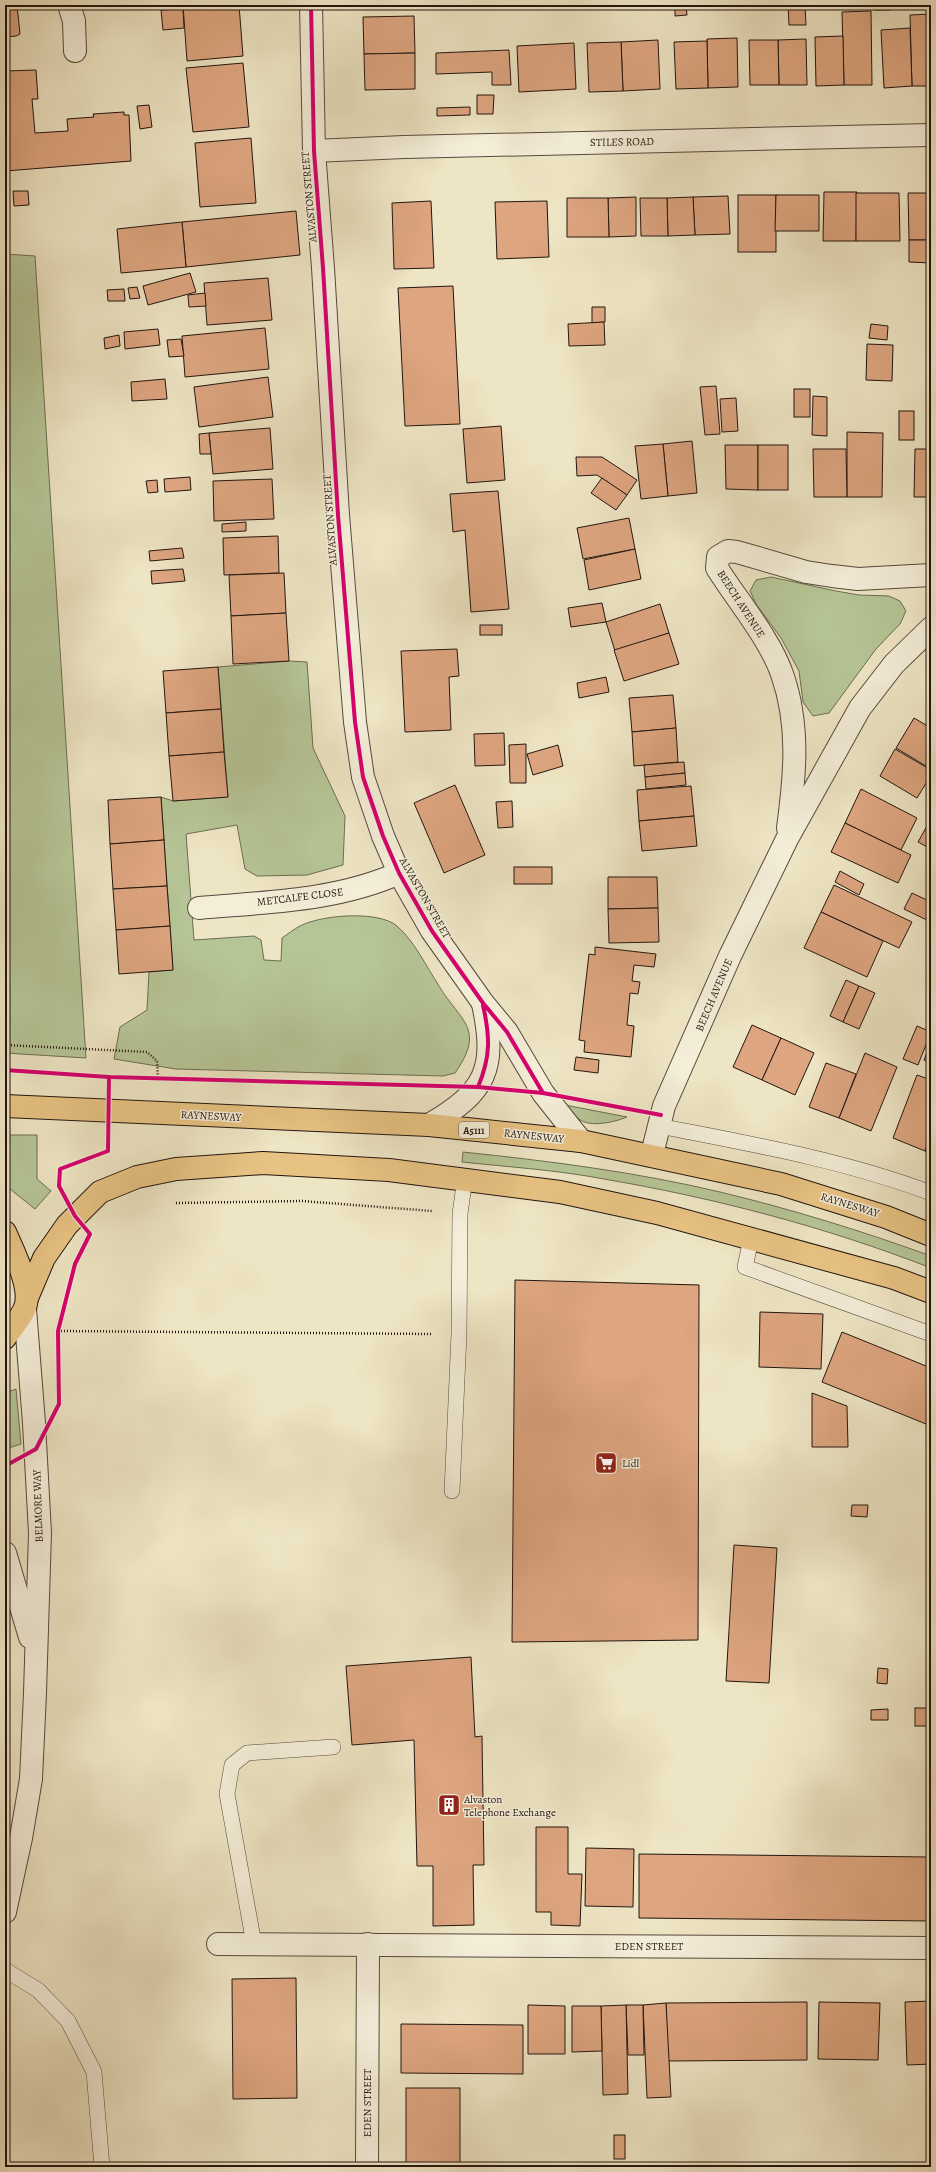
<svg xmlns="http://www.w3.org/2000/svg" width="936" height="2172" font-family="Alegreya,serif">
  <rect width="100%" height="100%" fill="#eee5c4"/>
  <filter id="stains"><feTurbulence type="fractalNoise" baseFrequency=".005" numOctaves="4"/><feColorMatrix values="0 0 0 0 .2 0 0 0 0 .09 0 0 0 0 .02 0 0 0 .5 -.17"/></filter>
  <radialGradient id="worn" r=".72"><stop offset=".6" stop-color="#630" stop-opacity="0"/><stop offset="1" stop-color="#630" stop-opacity=".3"/></radialGradient>
  <g fill="#b6c596" stroke="#6c6d52">
    <path d="M5,254L35,256L86,1058L5,1053Z"/>
    <path d="M771,577L836,591L859,595L889,596L900,601L906,611L900,624L876,649L829,713L813,716L803,702L799,671L781,638L756,604L750,591L756,580Z"/>
    <path d="M289,661L307,662L313,748L345,816L343,865L307,875L257,876L245,869L237,825L186,834L194,940L254,936L261,940L264,960L281,961L282,938C288,934 294,929 300,926C321,915 378,910 397,926C415,942 426,966 439,986C461,1022 486,1029 455,1073L443,1076L176,1069L114,1059L120,1027L147,1010L149,972L173,970L161,797L173,801L228,797L218,667Z"/>
    <path d="M565,1105L627,1117C615,1122 590,1128 579,1119C574,1115 570,1109 565,1105Z"/>
    <path d="M5,1135H37V1179L51,1191L35,1209L5,1185Z"/>
    <path d="M463,1152C549,1161 636,1172 720,1192C791,1209 862,1231 931,1256V1268C826,1227 715,1198 604,1179C557,1170 509,1167 462,1162Z"/>
    <path d="M16,1389L21,1444L5,1449V1393Z"/>
  </g>
  <g fill="#dda580" stroke="#23150f">
    <path d="M5,5H17L20,34L16,36L5,37Z"/>
    <path d="M122,5H141V6L122,8Z"/>
    <path d="M183,5H239L243,56L187,61Z"/>
    <path d="M675,5H686L687,15L675,16Z"/>
    <path d="M788,5H805L806,25H789Z"/>
    <rect x="875" y="5" width="15" height="5"/>
    <path d="M183,9L184,28L163,30L161,10Z"/>
    <path d="M871,11L872,85H844L842,12Z"/>
    <path d="M931,14V86H912L910,15Z"/>
    <path d="M414,16L415,53L364,54L363,17Z"/>
    <path d="M910,28L912,86L884,88L881,30Z"/>
    <path d="M843,36L844,85L816,86L815,37Z"/>
    <path d="M737,38L738,87L708,88L707,39Z"/>
    <path d="M806,39L807,85H779L778,40Z"/>
    <path d="M658,40L660,89L623,91L621,42Z"/>
    <path d="M749,40H778L779,85H750Z"/>
    <path d="M707,41L708,88L676,89L674,42Z"/>
    <path d="M621,42L623,91L589,92L587,43Z"/>
    <path d="M574,43L576,89L519,92L517,46Z"/>
    <path d="M509,50L511,85H492V72L436,74V53Z"/>
    <path d="M415,53V89L365,90L364,54Z"/>
    <path d="M243,63L249,127L193,132L186,68Z"/>
    <path d="M36,70L38,99H32L35,133L68,131L67,119L94,117L93,114L124,112V115H129L131,161L5,171V71Z"/>
    <path d="M477,95H494L493,114H477Z"/>
    <path d="M149,105L152,127L140,129L137,106Z"/>
    <path d="M470,107V115L437,116V108Z"/>
    <path d="M251,138L256,203L200,207L195,143Z"/>
    <path d="M13,191H28L29,205L14,206Z"/>
    <path d="M824,192H857L856,241H823Z"/>
    <path d="M856,193H899L900,241H856Z"/>
    <path d="M908,193H931V240H909Z"/>
    <rect x="738" y="195" width="38" height="57"/>
    <path d="M776,195H819V231H775Z"/>
    <path d="M728,196L730,234L695,235L693,197Z"/>
    <path d="M636,197V236L609,237L608,198Z"/>
    <path d="M693,197L695,235L668,236L667,198Z"/>
    <path d="M567,198H608L609,237H567Z"/>
    <path d="M640,198H667L668,236H641Z"/>
    <path d="M431,201L434,268L394,269L392,203Z"/>
    <path d="M547,201L549,257L497,259L495,202Z"/>
    <path d="M296,211L300,255L186,267L182,222Z"/>
    <path d="M182,222L186,267L121,273L117,229Z"/>
    <path d="M909,240H931V263L909,262Z"/>
    <path d="M190,273L196,292L148,305L143,286Z"/>
    <path d="M268,278L272,320L207,325L204,283Z"/>
    <path d="M453,286L460,424L405,426L398,288Z"/>
    <path d="M137,287L140,298L130,299L128,288Z"/>
    <path d="M124,289L125,301H108L107,290Z"/>
    <path d="M205,293L206,306L189,307L188,295Z"/>
    <path d="M592,307H605V322L592,323Z"/>
    <path d="M604,322L605,345L569,346L568,324Z"/>
    <path d="M871,324L888,326L887,340L869,338Z"/>
    <path d="M265,328L269,369L185,377L182,336Z"/>
    <path d="M158,329L160,345L125,349L124,332Z"/>
    <path d="M119,335L120,346L105,349L104,338Z"/>
    <path d="M181,339L184,356L169,357L167,340Z"/>
    <path d="M867,344L893,345L892,381L866,380Z"/>
    <path d="M268,377L273,417L199,427L194,387Z"/>
    <path d="M165,379L167,399L132,401L131,382Z"/>
    <path d="M716,386L720,434L705,435L700,387Z"/>
    <rect x="794" y="389" width="16" height="28"/>
    <path d="M813,396L827,397V436L812,435Z"/>
    <path d="M736,398L738,431L722,432L720,399Z"/>
    <rect x="899" y="411" width="15" height="29"/>
    <path d="M501,426L505,480L467,483L463,429Z"/>
    <path d="M270,428L273,469L213,474L209,433Z"/>
    <path d="M847,432L883,433L882,497H847Z"/>
    <path d="M209,433L211,454H200L199,434Z"/>
    <path d="M692,441L697,493L668,496L663,444Z"/>
    <path d="M663,444L668,496L641,499L635,446Z"/>
    <path d="M725,445H758V490L726,489Z"/>
    <rect x="758" y="445" width="30" height="45"/>
    <path d="M813,449H846L847,497H814Z"/>
    <path d="M915,449H931V497H914Z"/>
    <path d="M576,457H602L637,480L627,495L597,475L577,476Z"/>
    <path d="M190,477L191,490L165,492L164,479Z"/>
    <path d="M602,478L627,495L616,510L591,493Z"/>
    <path d="M272,479L274,519L214,521L213,481Z"/>
    <path d="M157,480L158,492L148,493L146,481Z"/>
    <path d="M498,491L509,609L471,612L465,530L453,532L450,494Z"/>
    <path d="M629,518L635,549L583,559L577,528Z"/>
    <path d="M246,522V531L222,532V524Z"/>
    <path d="M278,536L279,573L224,575L223,538Z"/>
    <path d="M182,548L184,558L150,561L149,551Z"/>
    <path d="M635,549L641,579L589,590L584,560Z"/>
    <path d="M183,569L185,581L152,584L151,571Z"/>
    <path d="M284,573L286,613L231,616L229,575Z"/>
    <path d="M602,603L606,622L571,627L568,608Z"/>
    <path d="M660,604L669,633L615,651L606,622Z"/>
    <path d="M286,613L289,661L233,664L231,616Z"/>
    <rect x="480" y="625" width="22" height="10"/>
    <path d="M669,633L679,664L624,681L614,650Z"/>
    <path d="M457,649L459,676L449,677L451,730L405,732L401,651Z"/>
    <path d="M218,667L221,709L166,713L163,671Z"/>
    <path d="M606,677L609,692L579,698L577,683Z"/>
    <path d="M673,695L676,728L632,732L629,698Z"/>
    <path d="M221,709L224,752L169,756L166,713Z"/>
    <path d="M914,718L931,728V769L896,748Z"/>
    <path d="M676,728L678,762L634,766L632,732Z"/>
    <path d="M504,733L505,765L475,766L474,734Z"/>
    <path d="M526,744V783H510L509,745Z"/>
    <path d="M558,745L563,766L533,775L527,754Z"/>
    <path d="M895,749L931,770V775L917,798L880,776Z"/>
    <path d="M224,752L228,797L173,801L169,756Z"/>
    <path d="M684,762L685,773L645,777L644,765Z"/>
    <path d="M685,773L686,785L646,789L645,777Z"/>
    <path d="M455,785L485,855L444,873L414,803Z"/>
    <path d="M691,786L694,816L639,821L637,790Z"/>
    <path d="M861,789L917,818L901,850L845,823Z"/>
    <path d="M161,797L164,840L110,844L108,800Z"/>
    <path d="M512,801L513,827L498,828L496,802Z"/>
    <path d="M694,816L697,846L642,851L639,821Z"/>
    <path d="M931,818V828L927,826Z"/>
    <path d="M845,823L911,855L898,883L831,852Z"/>
    <path d="M927,826L931,828V849L918,842Z"/>
    <path d="M164,840L167,886L113,889L110,844Z"/>
    <rect x="514" y="867" width="38" height="17"/>
    <path d="M840,871L864,884L859,895L835,882Z"/>
    <path d="M608,877H657L658,908L608,909Z"/>
    <path d="M834,885L912,922L899,948L821,912Z"/>
    <path d="M167,886L170,926L116,930L113,889Z"/>
    <path d="M912,893L931,902V922L904,909Z"/>
    <path d="M658,908L659,942L609,943L608,909Z"/>
    <path d="M821,912L883,941L867,977L804,948Z"/>
    <path d="M170,926L173,970L119,974L116,930Z"/>
    <path d="M595,947L656,954L654,967L634,965L632,981L640,982L638,994L630,993L627,1025L634,1026L631,1057L584,1052L585,1041L579,1040L589,954L595,955Z"/>
    <path d="M846,980L859,986L843,1022L830,1016Z"/>
    <path d="M859,986L875,993L859,1029L843,1022Z"/>
    <path d="M752,1025L781,1038L762,1080L733,1067Z"/>
    <path d="M917,1026L931,1032L918,1065L903,1059Z"/>
    <path d="M781,1038L814,1053L795,1095L762,1080Z"/>
    <path d="M931,1042V1063L924,1060Z"/>
    <path d="M865,1053L897,1067L871,1131L839,1118Z"/>
    <path d="M576,1057L599,1060L598,1073L574,1070Z"/>
    <path d="M826,1063L856,1074L839,1118L809,1107Z"/>
    <path d="M917,1075L931,1080V1135L925,1151L893,1138Z"/>
    <path d="M931,1135V1154L925,1151Z"/>
    <path d="M515,1280L699,1285L698,1640L512,1642Z"/>
    <path d="M760,1312L823,1314L821,1369L759,1367Z"/>
    <path d="M842,1332L931,1368V1426L822,1382Z"/>
    <path d="M812,1393L847,1406L848,1447H812Z"/>
    <path d="M852,1505H868L867,1517L851,1516Z"/>
    <path d="M734,1545L777,1548L769,1683L726,1681Z"/>
    <path d="M471,1657L475,1737L482,1736L484,1865H473L474,1925L433,1926V1866H417L414,1740L352,1745L346,1666Z"/>
    <path d="M878,1668L888,1669L887,1684L877,1683Z"/>
    <rect x="915" y="1708" width="16" height="18"/>
    <path d="M888,1709V1720H871V1710Z"/>
    <path d="M536,1827H568V1874H582L580,1926L551,1925V1912H536Z"/>
    <path d="M586,1848L634,1849L633,1907L585,1906Z"/>
    <path d="M639,1854L931,1857V1921L639,1918Z"/>
    <path d="M296,1978L297,2098L233,2099L232,1979Z"/>
    <path d="M931,2001V2064L907,2065L905,2002Z"/>
    <path d="M807,2002V2060L667,2061L666,2003Z"/>
    <path d="M819,2002L880,2003L878,2060L818,2059Z"/>
    <path d="M666,2003L671,2097L647,2098L643,2005Z"/>
    <path d="M528,2005L565,2006V2054H528Z"/>
    <path d="M626,2005H643L644,2055H628Z"/>
    <path d="M626,2005L628,2094L603,2095L601,2006Z"/>
    <path d="M572,2006H601L602,2051L572,2052Z"/>
    <path d="M401,2024L523,2025V2074L401,2073Z"/>
    <rect x="406" y="2088" width="54" height="79"/>
    <rect x="614" y="2135" width="11" height="24"/>
  </g>
  <g fill="none" stroke-linecap="round" stroke-linejoin="round">
    <g stroke="#56493c" stroke-width="16">
      <g id="lane">
        <path d="M659,1126C751,1144 843,1160 931,1193"/>
        <path d="M751,1239L745,1267L931,1334"/>
        <path d="M452,1491L459,1334L460,1214L465,1178"/>
        <path d="M254,1944L227,1794L232,1765L247,1753L333,1747"/>
        <path d="M5,1970L38,1990L68,2021L94,2072L102,2167"/>
      </g>
    </g>
    <g stroke="#56493c" stroke-width="24">
      <g id="street">
        <path d="M69,5L74,21L75,51"/>
        <path d="M311,5L314,151L323,268L338,515L355,722L363,777L383,836L399,873L432,931L483,1003L507,1032L543,1093L581,1141"/>
        <path d="M314,151L404,147L931,135"/>
        <path d="M788,828C795,776 800,725 782,674C770,639 737,600 717,568L718,557L728,551L737,552L806,572L832,576L858,579L931,575"/>
        <path d="M199,908C266,902 337,901 399,873"/>
        <path d="M429,1125C486,1092 497,1069 483,1004"/>
        <path d="M652,1154L664,1106L730,956L787,839L860,708L894,664L931,628"/>
        <path d="M5,1553L30,1637"/>
        <path d="M5,1912L21,1838L31,1779L35,1693L40,1533L34,1423L25,1309"/>
        <path d="M218,1944L931,1948"/>
        <path d="M367,2167L368,1944"/>
      </g>
    </g>
    <g stroke="#23150f" stroke-width="24">
      <g id="highway">
        <path d="M5,1106L429,1125L581,1141L781,1184L886,1217L931,1235"/>
        <path d="M5,1232C13,1251 34,1290 24,1310C19,1320 11,1329 5,1338"/>
        <path d="M27,1298L44,1258L67,1225L100,1192L137,1177L176,1169L263,1163L389,1170L560,1192L657,1213L894,1278L931,1292"/>
      </g>
    </g>
    <g stroke="#23150f" stroke-width="2.5" stroke-dasharray="1 2" stroke-linecap="butt">
      <path d="M5,1045L147,1052L157,1061L158,1077"/>
      <path d="M176,1203L302,1201L432,1211"/>
      <path d="M58,1331L431,1334"/>
    </g>
    <use href="#lane" stroke="#f4eed9" stroke-width="15"/>
    <use href="#street" stroke="#f4eed9" stroke-width="22"/>
    <use href="#highway" stroke="#e7c282" stroke-width="22"/>
    <g stroke="#f4eed9" stroke-width="6">
      <g id="cycleway">
        <path d="M311,5L314,151L323,268L338,515L355,722L363,777L383,836L399,873L432,931L483,1003L507,1032L543,1093"/>
        <path d="M5,1070L109,1077L478,1087L543,1093L661,1115"/>
        <path d="M478,1087C491,1056 490,1037 483,1005"/>
        <path d="M5,1466L36,1449L59,1404L58,1331L75,1264L90,1234L75,1216L59,1186L60,1169L108,1151L109,1077"/>
      </g>
    </g>
    <use href="#cycleway" stroke="#d6006c" stroke-width="4"/>
  </g>
  <defs>
    <g id="supermarket-square" transform="scale(1.15)"><rect x="-9" y="-9" width="18" height="18" rx="4" fill="#8f2418" stroke="#f4eed9"/><path d="M-6-5.5h2.5l.6 2H6L4.5 2H-2.5L-4.4-4H-6ZM-1.5 3.2a1.3 1.3 0 1 0 .1 0ZM3 3.2a1.3 1.3 0 1 0 .1 0Z" fill="#fff"/></g>
    <g id="building-square" transform="scale(1.15)"><rect x="-9" y="-9" width="18" height="18" rx="4" fill="#8f2418" stroke="#f4eed9"/><path d="M-4-6H4V6H1V3H-1V6H-4ZM-2.5-4.3h1.7v1.8h-1.7ZM.8-4.3h1.7v1.8H.8ZM-2.5-1h1.7V.8h-1.7ZM.8-1h1.7V.8H.8Z" fill="#fff"/></g>
  </defs>
  <g fill-rule="evenodd">
    <use href="#supermarket-square" x="606" y="1463"/>
    <use href="#building-square" x="449" y="1805"/>
  </g>
  <g text-anchor="middle" dominant-baseline="central" stroke-width="3" stroke-linejoin="round" paint-order="stroke">
    <rect fill="#f4eed9" stroke="#62564c" stroke-width="1" x="459" y="1122" width="30" height="16" rx="3"/>
    <g font-size="10" font-weight="bold" fill="#23150f">
      <text x="474" y="1130">A5111</text>
    </g>
    <g font-size="11" fill="#23150f" stroke="#f4eed9">
      <text transform="translate(622 142) rotate(-1)">STILES ROAD</text>
      <text transform="translate(309 197) rotate(-95)">ALVASTON STREET</text>
      <text transform="translate(330 520) rotate(-94)">ALVASTON STREET</text>
      <text transform="translate(741 604) rotate(57)">BEECH AVENUE</text>
      <text transform="translate(300 897) rotate(-7)">METCALFE CLOSE</text>
      <text transform="translate(425 898) rotate(60)">ALVASTON STREET</text>
      <text transform="translate(714 995) rotate(-67)">BEECH AVENUE</text>
      <text transform="translate(211 1116) rotate(3)">RAYNESWAY</text>
      <text transform="translate(534 1136) rotate(6)">RAYNESWAY</text>
      <text transform="translate(850 1205) rotate(17)">RAYNESWAY</text>
      <text transform="translate(38 1506) rotate(-92)">BELMORE WAY</text>
      <text x="649" y="1946">EDEN STREET</text>
      <text transform="translate(367 2103) rotate(-90)">EDEN STREET</text>
    </g>
    <g font-size="11" fill="#23150f" stroke="#f4eed9" text-anchor="start">
      <text x="622" y="1463">Lidl</text>
      <text x="464" y="1799">Alvaston<tspan x="464" dy="13">Telephone Exchange</tspan></text>
    </g>
  </g>
  <rect width="936" height="2172" fill="none" stroke="#eee5c4" stroke-width="20"/>
  <rect x="6" y="6" width="924" height="2160" fill="none" stroke="#23150f" stroke-width="2"/>
  <rect x="10" y="10" width="916" height="2152" fill="none" stroke="#23150f"/>
  <rect width="100%" height="100%" filter="url(#stains)"/>
  <rect width="100%" height="100%" fill="url(#worn)"/>
</svg>
